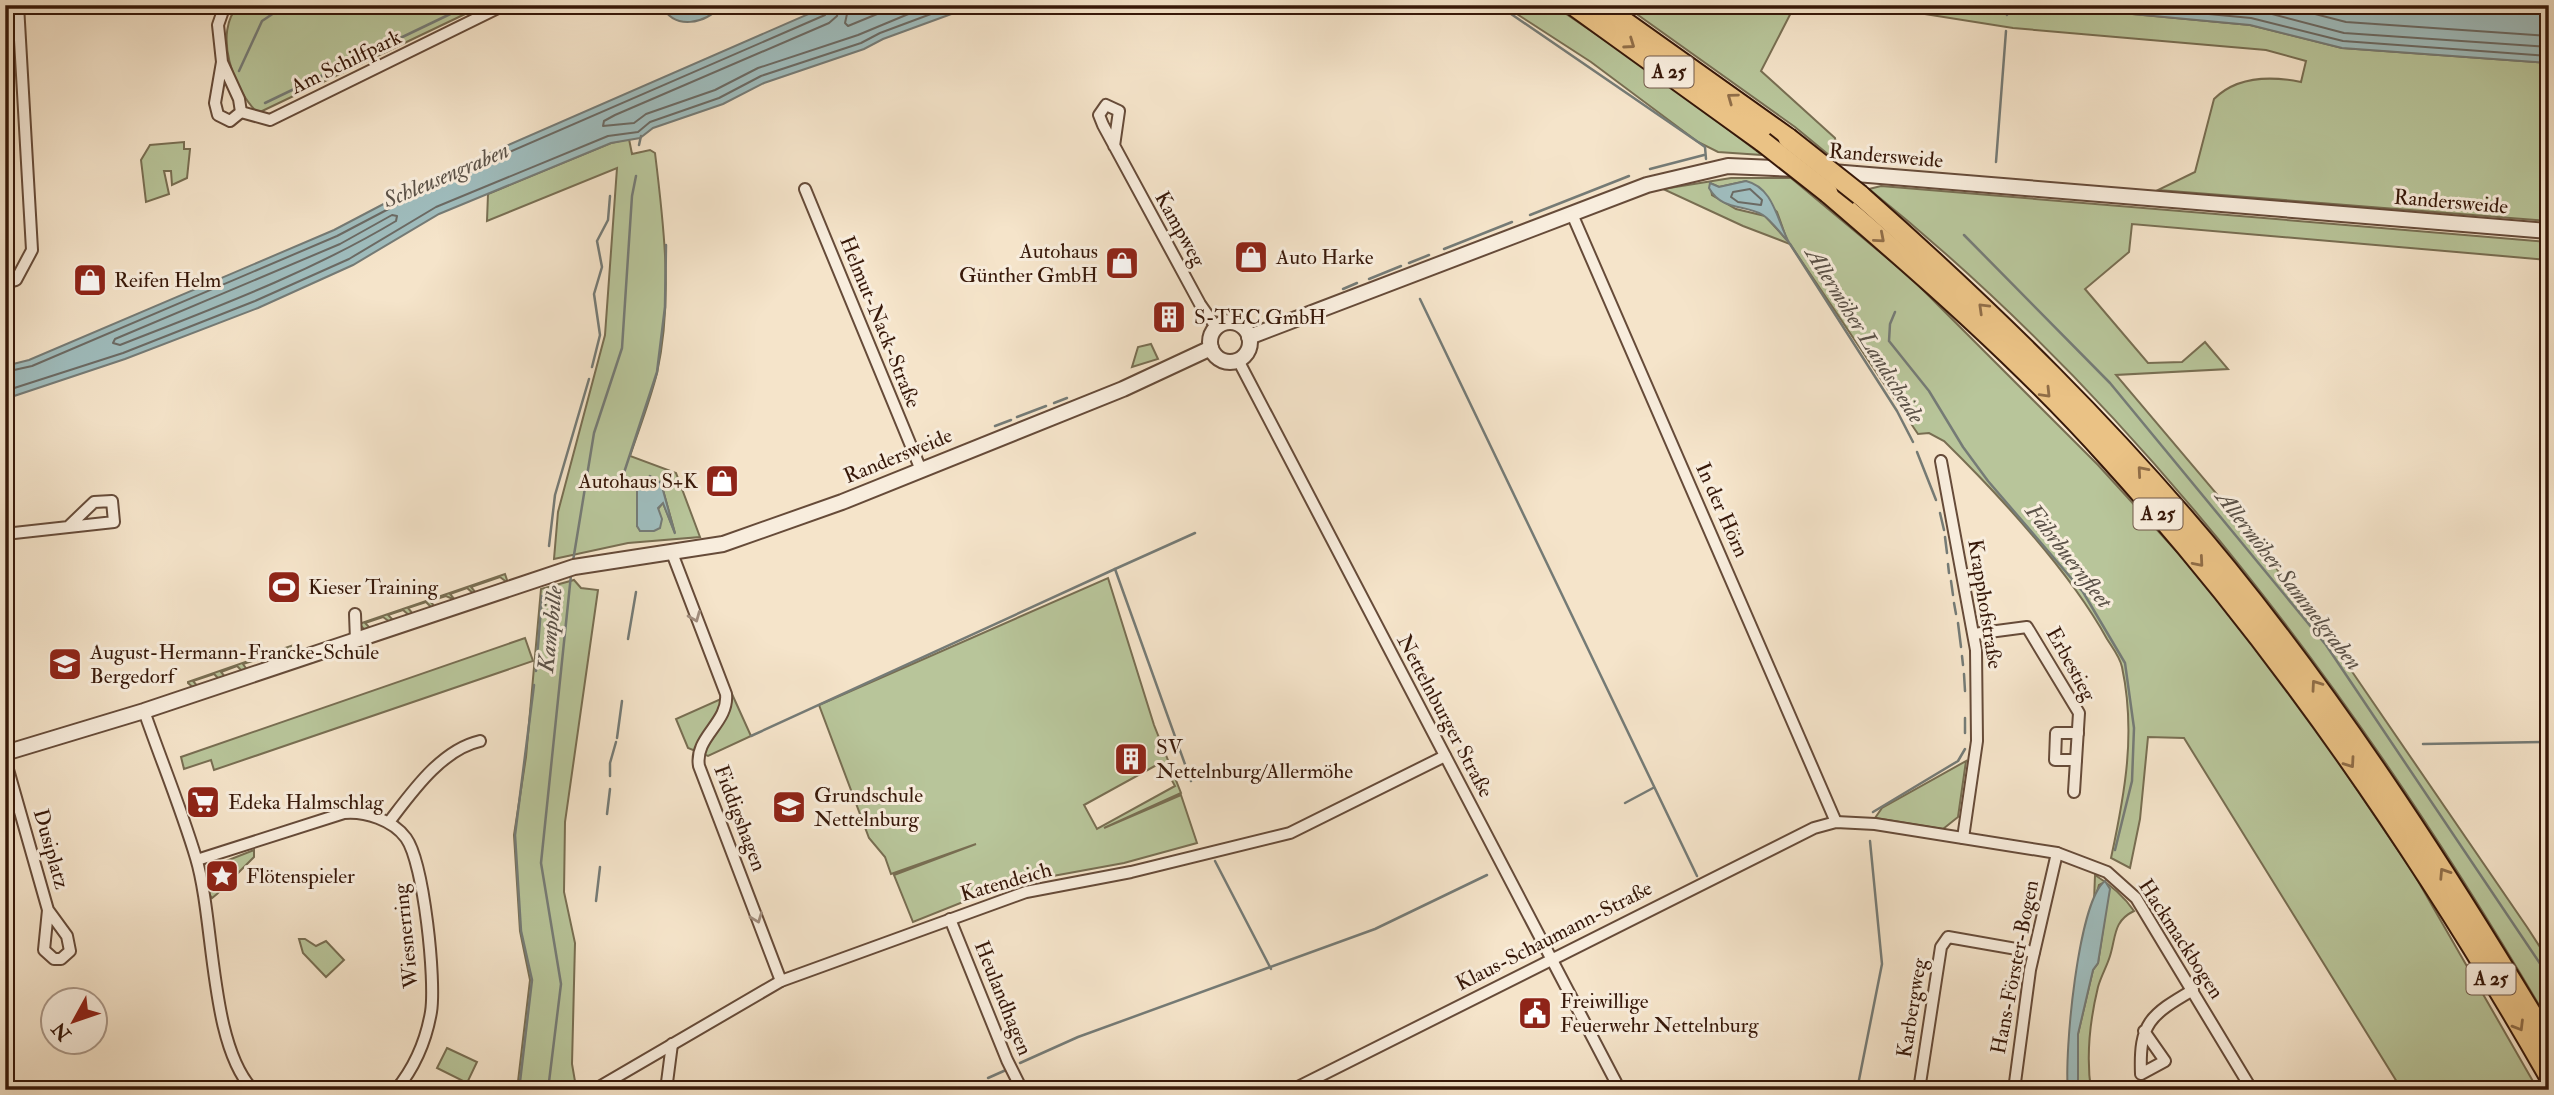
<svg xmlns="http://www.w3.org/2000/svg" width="2554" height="1095" font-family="'IM FELL Double Pica',serif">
  <rect width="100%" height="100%" fill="#f5e4ca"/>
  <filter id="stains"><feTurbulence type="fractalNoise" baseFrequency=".00286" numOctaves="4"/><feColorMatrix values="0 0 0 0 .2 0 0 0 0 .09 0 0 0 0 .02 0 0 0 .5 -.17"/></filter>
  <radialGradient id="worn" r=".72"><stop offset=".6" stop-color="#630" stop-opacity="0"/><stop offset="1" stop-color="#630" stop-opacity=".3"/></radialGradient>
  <g fill="#b8c59a" stroke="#786e52" stroke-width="2" fill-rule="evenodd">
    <path d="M239,5H484L258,113C234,91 212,32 239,5Z"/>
    <path d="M1503,5H1553L1660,78L1762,155L1718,152L1698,142L1591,62Z"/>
    <path d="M1624,5H1795L1761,71L1835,138L1837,152L1835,160L1795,127Z"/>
    <path d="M1868,5H2036L2250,25L2342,48L2549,63V221L2158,190L2195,172L2214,99C2237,76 2271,76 2301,82L2306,61L2266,50L2013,28Z"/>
    <path d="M629,139L632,154L650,150L655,153C664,226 673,300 657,373C650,401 639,429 630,456L676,473L700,537L628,543L554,559L558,512L605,335L617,168L487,221L488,194L611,143ZM650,476L661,483L675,533L663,503L640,530L637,526L639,490Z"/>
    <path d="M184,142V149H190L187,178L172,185L171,171H164L169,194L146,202L141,160L150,145Z"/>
    <path d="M1731,178H1791L1911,278L2098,465L2208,586L2299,704L2414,874L2538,1090H2402L2184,738L2148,737L2140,819L2130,868L2111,858C2125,793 2136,733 2122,667C2120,657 2112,647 2107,639C2070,572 1999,495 1944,441L1929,433L1918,434L1790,244L1743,226L1663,189ZM1746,181L1777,212L1787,240L1765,216L1736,209L1712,195L1710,183L1719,187Z"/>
    <path d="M1881,186L2549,242V260L2132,224L2129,252L2085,289L2148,363L2182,362L2205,342L2228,369L2116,375L2248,531L2329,638L2527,927L2549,961V1022C2368,712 2150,415 1869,189Z"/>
    <path d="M1151,344L1158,359L1132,367L1138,347Z"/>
    <path d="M505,574L508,583L500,577L471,587L476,593L474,594L467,588L450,594L455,600L446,596L430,601L435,607L432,608L426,602L408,608L413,614L410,616L403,610L388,615L394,621L390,622L383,617L365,623L371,629L366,631L359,624Z"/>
    <path d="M1108,578L1154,725L1181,793L1104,828L1181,795L1197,843L1124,863L1031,880L988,892L913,922L894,875L976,844L891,874L885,857L869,838L819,705ZM1162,762L1175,786L1097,829L1084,805Z"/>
    <path d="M574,580L581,588L598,590L565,822L564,892L575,943L572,1064L576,1087L517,1090L530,980L520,931L514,835L526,757L541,589Z"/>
    <path d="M525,638L533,661L214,770L211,760L184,769L181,757Z"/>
    <path d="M291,646L290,657L287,658L280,652L264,657L269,664L265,665L259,659L243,664L248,671L243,672L237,666L221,672L226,678L220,680L214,674L193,681L199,688L195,689L188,683V682Z"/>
    <path d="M732,694L751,736L708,756L688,748L676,719Z"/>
    <path d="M1966,761L1958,817L1943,829L1875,818L1882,808Z"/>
    <path d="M254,850V857L217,894L212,898C206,891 204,876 208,868Z"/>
    <path d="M2095,875C2111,885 2123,895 2134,911C2113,921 2116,937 2110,956C2107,966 2101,976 2098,987C2090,1020 2086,1056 2091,1090H2078V1034L2093,970L2098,963L2106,909L2105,882L2099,885L2094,902Z"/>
    <path d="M299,939H305L316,946L326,941L344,960L326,977L303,953Z"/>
    <path d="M447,1048L477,1062L467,1083L437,1068Z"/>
  </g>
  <g fill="#9fbdbe" stroke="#757b76" stroke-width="2">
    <path d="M661,5H722C705,24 675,31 661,5Z"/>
    <path d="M829,5H976L883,39L864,49L764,83L723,104L653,128L640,138L611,143L439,214L353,265L258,308L125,359L5,399V366L29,360L334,230L435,177Z"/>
    <path d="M2036,5H2549V63L2342,48L2250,25Z"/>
    <path d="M1746,181C1775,188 1777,223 1790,244C1782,235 1772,221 1763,215C1744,204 1722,211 1709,188L1710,183L1719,187Z"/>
    <path d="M650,476L661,483L675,534L663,503L658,508L662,519L660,528L654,531H640L637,526V485Z"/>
    <path d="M2105,881L2110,889L2098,963L2093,970L2078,1034V1090H2068C2064,1054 2078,901 2105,881Z"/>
  </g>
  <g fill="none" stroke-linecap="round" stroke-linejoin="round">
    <g stroke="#6b6a64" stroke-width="2">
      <path d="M839,5L837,16L829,23L615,115L604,121L603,126L634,123L646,114L715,90L758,68L858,35L930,5"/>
      <path d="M849,5L845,23L848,26L899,5"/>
      <path d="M2113,5L2251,18L2343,41L2549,56"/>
      <path d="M2210,5L2253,9L2344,33L2549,47"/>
      <path d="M2280,5L2346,22L2549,36"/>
      <path d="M1750,189L1762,200L1761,205L1738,202L1731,197L1733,192Z"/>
      <path d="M392,215L397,216L396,221C309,273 214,308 120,345L113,343L115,339L340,244Z"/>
      <path d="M5,372L32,366L337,236L438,183L825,15L830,5"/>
      <path d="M5,391L123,353L255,301L349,259L436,207L608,136L638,132L650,122L719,98L761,76L861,43L880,33L955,5"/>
    </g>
    <g stroke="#757b76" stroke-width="2.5">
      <path d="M747,5H753"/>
      <path d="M1498,5L1698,142L1705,147L1706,159"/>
      <path d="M2007,15L2008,5"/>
      <path d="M239,71L262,21L286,5"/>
      <path d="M265,103L469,5"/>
      <path d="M639,145L641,136"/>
      <path d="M1996,162L2006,31"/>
      <path d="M1650,169L1704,155"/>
      <path d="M1530,215L1629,176"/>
      <path d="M1964,235L2110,383L2326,645L2549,977"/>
      <path d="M1790,244L1897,411L1913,442"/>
      <path d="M1444,249L1512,222"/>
      <path d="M1409,263L1429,255"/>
      <path d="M1369,279L1401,266"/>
      <path d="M1343,289L1357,283"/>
      <path d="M1420,299L1697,876"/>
      <path d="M1895,312L1890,324L1889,341L1929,391L1963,447L1988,481L2083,592L2125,663L2134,728L2132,781L2115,850"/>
      <path d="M592,367L600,335L594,294L602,267L597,241L608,220L610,196"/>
      <path d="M1054,403L1067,398"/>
      <path d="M1017,417L1046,406"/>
      <path d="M995,426L1011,420"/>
      <path d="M1917,452L1936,500"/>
      <path d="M619,488L657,372L665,307L666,245"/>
      <path d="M1940,513L1944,530"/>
      <path d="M1945,537L1947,553"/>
      <path d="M549,546L555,495L589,379"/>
      <path d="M573,561L594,433L622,348L632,196L636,176"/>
      <path d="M1948,564L1949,573"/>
      <path d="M1951,581L1953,595"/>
      <path d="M1954,603L1956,614"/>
      <path d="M1958,623L1961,647"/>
      <path d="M628,639L636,592"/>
      <path d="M1962,656L1963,665"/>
      <path d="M536,671L542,596"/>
      <path d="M1964,674L1965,691"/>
      <path d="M1965,718V733"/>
      <path d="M751,736L1115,569"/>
      <path d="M617,738L622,701"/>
      <path d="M2423,744L2549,742"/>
      <path d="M610,776V763L616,742"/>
      <path d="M1191,781L1115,569L1195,533"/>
      <path d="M1625,803L1653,788"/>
      <path d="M1873,812L1958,761L1965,749"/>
      <path d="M607,814L610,789"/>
      <path d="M1215,861L1271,969"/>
      <path d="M596,901L600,867"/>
      <path d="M1020,1063L1078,1037L1375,929L1487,875"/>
      <path d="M988,1078L1006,1070"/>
      <path d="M519,1090L532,980L521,931L515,835L534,685"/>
      <path d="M548,1090L561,984L541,863L571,575"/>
      <path d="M964,1090L977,1084"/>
      <path d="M1857,1090L1882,964L1870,841"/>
    </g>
    <g stroke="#664b39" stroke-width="14">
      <g id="minor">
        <path d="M222,62L239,99L241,112L230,121L218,115L215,103L222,62L218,25L225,5"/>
        <path d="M241,112L270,120L504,5"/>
        <path d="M1114,146L1119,111L1106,105L1099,115L1103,125L1200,304L1216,327"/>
        <path d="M805,189L921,470"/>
        <path d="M1572,214L1836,822"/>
        <path d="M5,283L16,280L32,250L18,5"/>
        <path d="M1238,360L1620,1090"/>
        <path d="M1941,461L1976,650L1977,741L1963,838"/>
        <path d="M5,534L114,522L112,501L94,502L69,526"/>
        <path d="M672,553L726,694C729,723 694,737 699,766L781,981"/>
        <path d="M355,614L356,640"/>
        <path d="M1974,634L2027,627L2079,713L2074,792"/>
        <path d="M144,711C161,760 181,808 196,858C215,921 209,1043 253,1090"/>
        <path d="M5,759L48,910L67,936L70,951L61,959H54L44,950L48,910"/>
        <path d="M2076,760H2055L2056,733H2078"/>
        <path d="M389,822C412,792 441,750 480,741"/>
        <path d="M197,860L344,813C365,811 393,820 406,838C424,863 436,981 431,1012C426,1041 414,1068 396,1090"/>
        <path d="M950,919L1007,1060L1022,1090"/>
        <path d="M2144,1031L2165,1061L2141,1074C2139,1023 2150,1015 2193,990"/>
        <path d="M594,1090L781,981L1026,892L1131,872L1290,833L1445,756"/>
        <path d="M666,1090L672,1044"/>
        <path d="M1292,1090L1814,828L1836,822L1875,824L2057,853L2107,872L2136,898L2252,1090"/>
        <path d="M1919,1090L1941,947L1948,937L2034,952"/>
        <path d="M2014,1090L2030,970L2057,853"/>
      </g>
    </g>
    <g stroke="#664b39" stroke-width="18">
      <g id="tertiary">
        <path d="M1832,172L2549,231"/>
        <circle cx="1230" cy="342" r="20"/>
        <path d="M1249,337L1647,185L1728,166L1797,169"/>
        <path d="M5,753L144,711L574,567L723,544L842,502L1123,389L1211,348"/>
      </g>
    </g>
    <g stroke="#371809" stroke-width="23">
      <g id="motorway">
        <path d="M1573,5L1763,142"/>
        <path d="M1601,5L1788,138"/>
        <path d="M1828,193C1926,277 2023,362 2109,458C2279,645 2423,856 2549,1076"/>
        <path d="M1860,195C1991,311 2116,433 2227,569C2347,717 2451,879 2549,1043"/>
      </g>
    </g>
    <use href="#minor" stroke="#f8eddd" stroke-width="10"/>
    <use href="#tertiary" stroke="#f8eddd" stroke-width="14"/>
    <use href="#motorway" stroke="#eac285" stroke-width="19"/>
    <g stroke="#371809" stroke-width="23" stroke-linecap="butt">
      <g id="motorway-bridge">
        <path d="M1788,138L1860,195"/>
        <path d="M1763,142L1828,193"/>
      </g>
    </g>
    <use href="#motorway-bridge" stroke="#eac285" stroke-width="19"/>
  </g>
  <defs><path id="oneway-chevron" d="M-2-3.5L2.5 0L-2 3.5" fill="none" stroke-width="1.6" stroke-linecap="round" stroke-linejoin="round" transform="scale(1.75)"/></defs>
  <g stroke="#906d47">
    <use href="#oneway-chevron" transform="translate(1630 44) rotate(35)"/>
    <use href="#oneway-chevron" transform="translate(1732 98) rotate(-144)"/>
    <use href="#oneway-chevron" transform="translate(1880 238) rotate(41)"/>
    <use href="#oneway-chevron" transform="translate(1983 308) rotate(-136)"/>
    <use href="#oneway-chevron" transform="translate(2046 393) rotate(46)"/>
    <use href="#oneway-chevron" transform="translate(2142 471) rotate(-131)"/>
    <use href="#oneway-chevron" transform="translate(2199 562) rotate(49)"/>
    <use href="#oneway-chevron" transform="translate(2316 685) rotate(-125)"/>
    <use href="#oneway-chevron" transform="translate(2350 763) rotate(55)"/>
    <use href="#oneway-chevron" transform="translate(2444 873) rotate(-123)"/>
    <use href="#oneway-chevron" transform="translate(2519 1026) rotate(59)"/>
  </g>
  <g stroke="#a18d7e">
    <use href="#oneway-chevron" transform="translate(695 617) rotate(68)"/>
    <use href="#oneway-chevron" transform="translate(757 918) rotate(69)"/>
  </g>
  <defs>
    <g id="shop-square" transform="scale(1.75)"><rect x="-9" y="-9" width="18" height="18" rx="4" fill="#8f2418" stroke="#f8eddd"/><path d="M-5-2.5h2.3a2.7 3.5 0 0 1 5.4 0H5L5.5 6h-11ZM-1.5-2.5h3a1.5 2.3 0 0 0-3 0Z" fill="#fff"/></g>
    <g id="building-square" transform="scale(1.75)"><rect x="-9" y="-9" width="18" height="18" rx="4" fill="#8f2418" stroke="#f8eddd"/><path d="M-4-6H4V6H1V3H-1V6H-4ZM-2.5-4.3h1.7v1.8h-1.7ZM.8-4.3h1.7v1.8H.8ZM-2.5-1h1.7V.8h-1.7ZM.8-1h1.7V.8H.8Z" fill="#fff"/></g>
    <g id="stadium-square" transform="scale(1.75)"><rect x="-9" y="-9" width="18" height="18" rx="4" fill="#8f2418" stroke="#f8eddd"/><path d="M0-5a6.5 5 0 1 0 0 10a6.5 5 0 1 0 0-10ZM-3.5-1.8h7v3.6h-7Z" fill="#fff"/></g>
    <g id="school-square" transform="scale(1.75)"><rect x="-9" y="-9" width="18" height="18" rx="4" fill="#8f2418" stroke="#f8eddd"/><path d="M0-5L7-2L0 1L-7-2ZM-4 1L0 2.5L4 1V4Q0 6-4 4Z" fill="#fff"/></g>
    <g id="supermarket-square" transform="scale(1.75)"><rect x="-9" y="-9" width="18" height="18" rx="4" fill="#8f2418" stroke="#f8eddd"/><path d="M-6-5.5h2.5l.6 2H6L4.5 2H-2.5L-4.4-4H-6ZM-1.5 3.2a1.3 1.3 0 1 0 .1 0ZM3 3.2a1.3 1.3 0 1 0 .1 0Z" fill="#fff"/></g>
    <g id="sight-square" transform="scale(1.75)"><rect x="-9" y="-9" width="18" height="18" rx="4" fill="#8f2418" stroke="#f8eddd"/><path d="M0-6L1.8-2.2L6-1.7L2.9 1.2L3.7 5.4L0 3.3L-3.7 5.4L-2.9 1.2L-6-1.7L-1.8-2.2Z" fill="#fff"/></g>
    <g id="civic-square" transform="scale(1.75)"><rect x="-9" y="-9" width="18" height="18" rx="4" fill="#8f2418" stroke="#f8eddd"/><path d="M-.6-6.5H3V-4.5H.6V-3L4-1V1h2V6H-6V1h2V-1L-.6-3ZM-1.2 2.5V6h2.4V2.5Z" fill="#fff"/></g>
  </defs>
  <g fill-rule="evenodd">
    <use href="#shop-square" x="1251" y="257"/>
    <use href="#shop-square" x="1122" y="263"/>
    <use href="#shop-square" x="90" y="280"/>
    <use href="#building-square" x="1169" y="317"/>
    <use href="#shop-square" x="722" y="481"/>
    <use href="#stadium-square" x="284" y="587"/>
    <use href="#school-square" x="65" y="664"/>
    <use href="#building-square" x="1131" y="759"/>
    <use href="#supermarket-square" x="203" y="802"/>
    <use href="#school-square" x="789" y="807"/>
    <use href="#sight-square" x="222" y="876"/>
    <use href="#civic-square" x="1535" y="1013"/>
  </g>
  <g text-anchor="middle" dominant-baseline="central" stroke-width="6" stroke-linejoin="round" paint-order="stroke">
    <g fill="#f8eddd" stroke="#715849" stroke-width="2">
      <rect x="1644.5" y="56.5" width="49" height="31" rx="5"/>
      <rect x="2133.5" y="498.5" width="49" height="31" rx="5"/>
      <rect x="2466.5" y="963.5" width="49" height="31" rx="5"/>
    </g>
    <g font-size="19" font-weight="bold" fill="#371809">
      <text x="1669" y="72">A 25</text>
      <text x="2158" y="514">A 25</text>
      <text x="2491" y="979">A 25</text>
    </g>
    <g font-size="21" fill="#371809" stroke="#f8eddd">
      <text transform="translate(346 62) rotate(-26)">Am Schilfpark</text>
      <text transform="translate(1886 156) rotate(5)">Randersweide</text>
      <text transform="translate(2451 202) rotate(5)">Randersweide</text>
      <text transform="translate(1180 229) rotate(61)">Kampweg</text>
      <text transform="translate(880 322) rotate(68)">Helmut-Nack-Straße</text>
      <text transform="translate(898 456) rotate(-22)">Randersweide</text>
      <text transform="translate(1722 510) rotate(66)">In der Hörn</text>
      <text transform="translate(1985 604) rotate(81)">Krapphofstraße</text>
      <text transform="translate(2071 664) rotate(61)">Erbestieg</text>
      <text transform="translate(1445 716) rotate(62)">Nettelnburger Straße</text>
      <text transform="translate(740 818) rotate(69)">Fiddigshagen</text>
      <text transform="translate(51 849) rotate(74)">Dusiplatz</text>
      <text transform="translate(1006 882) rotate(-16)">Katendeich</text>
      <text transform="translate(406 936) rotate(-96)">Wiesnerring</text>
      <text transform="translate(1554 936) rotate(-27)">Klaus-Schaumann-Straße</text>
      <text transform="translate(2181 939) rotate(57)">Hackmackbogen</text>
      <text transform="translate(2015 967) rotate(-79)">Hans-Förster-Bogen</text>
      <text transform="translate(1003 998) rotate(68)">Heulandhagen</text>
      <text transform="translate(1912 1008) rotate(-81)">Karbergweg</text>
    </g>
    <g font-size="21" fill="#371809" stroke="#f8eddd" text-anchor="start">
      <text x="1098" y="251" text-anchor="end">Autohaus<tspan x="1098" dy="24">Günther GmbH</tspan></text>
      <text x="1276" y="257">Auto Harke</text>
      <text x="114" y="280">Reifen Helm</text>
      <text x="1194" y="317">S-TEC GmbH</text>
      <text x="698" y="481" text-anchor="end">Autohaus S+K</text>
      <text x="308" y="587">Kieser Training</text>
      <text x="90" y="652">August-Hermann-Francke-Schule<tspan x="90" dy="24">Bergedorf</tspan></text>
      <text x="1156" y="747">SV<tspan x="1156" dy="24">Nettelnburg/Allermöhe</tspan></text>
      <text x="814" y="795">Grundschule<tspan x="814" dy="24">Nettelnburg</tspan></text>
      <text x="228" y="802">Edeka Halmschlag</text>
      <text x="246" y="876">Flötenspieler</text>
      <text x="1560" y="1001">Freiwillige<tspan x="1560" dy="24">Feuerwehr Nettelnburg</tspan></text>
    </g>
    <g font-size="23" font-style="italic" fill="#5b5248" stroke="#f8eddd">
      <text transform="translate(446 175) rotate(-23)">Schleusengraben</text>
      <text transform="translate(1865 335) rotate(58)">Allermöher Landscheide</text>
      <text transform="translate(2069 556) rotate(52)">Fährbuernfleet</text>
      <text transform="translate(2289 580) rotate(52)">Allermöher Sammelgraben</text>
      <text transform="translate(550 629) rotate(-84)">Kampbille</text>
    </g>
  </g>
  <rect width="2554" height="1095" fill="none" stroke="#f5e4ca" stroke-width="28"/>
  <rect x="7" y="7" width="2540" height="1081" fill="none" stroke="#371809" stroke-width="3.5"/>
  <rect x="14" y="14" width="2526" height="1067" fill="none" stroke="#371809" stroke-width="2"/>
  <g transform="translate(74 1021) rotate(230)"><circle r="33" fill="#f8eddd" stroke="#ab9888" stroke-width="2"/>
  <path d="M0-5L12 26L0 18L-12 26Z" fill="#8f2418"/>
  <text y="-10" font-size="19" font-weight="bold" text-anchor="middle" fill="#371809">N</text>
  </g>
  <rect width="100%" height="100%" filter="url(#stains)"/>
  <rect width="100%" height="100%" fill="url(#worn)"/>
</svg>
